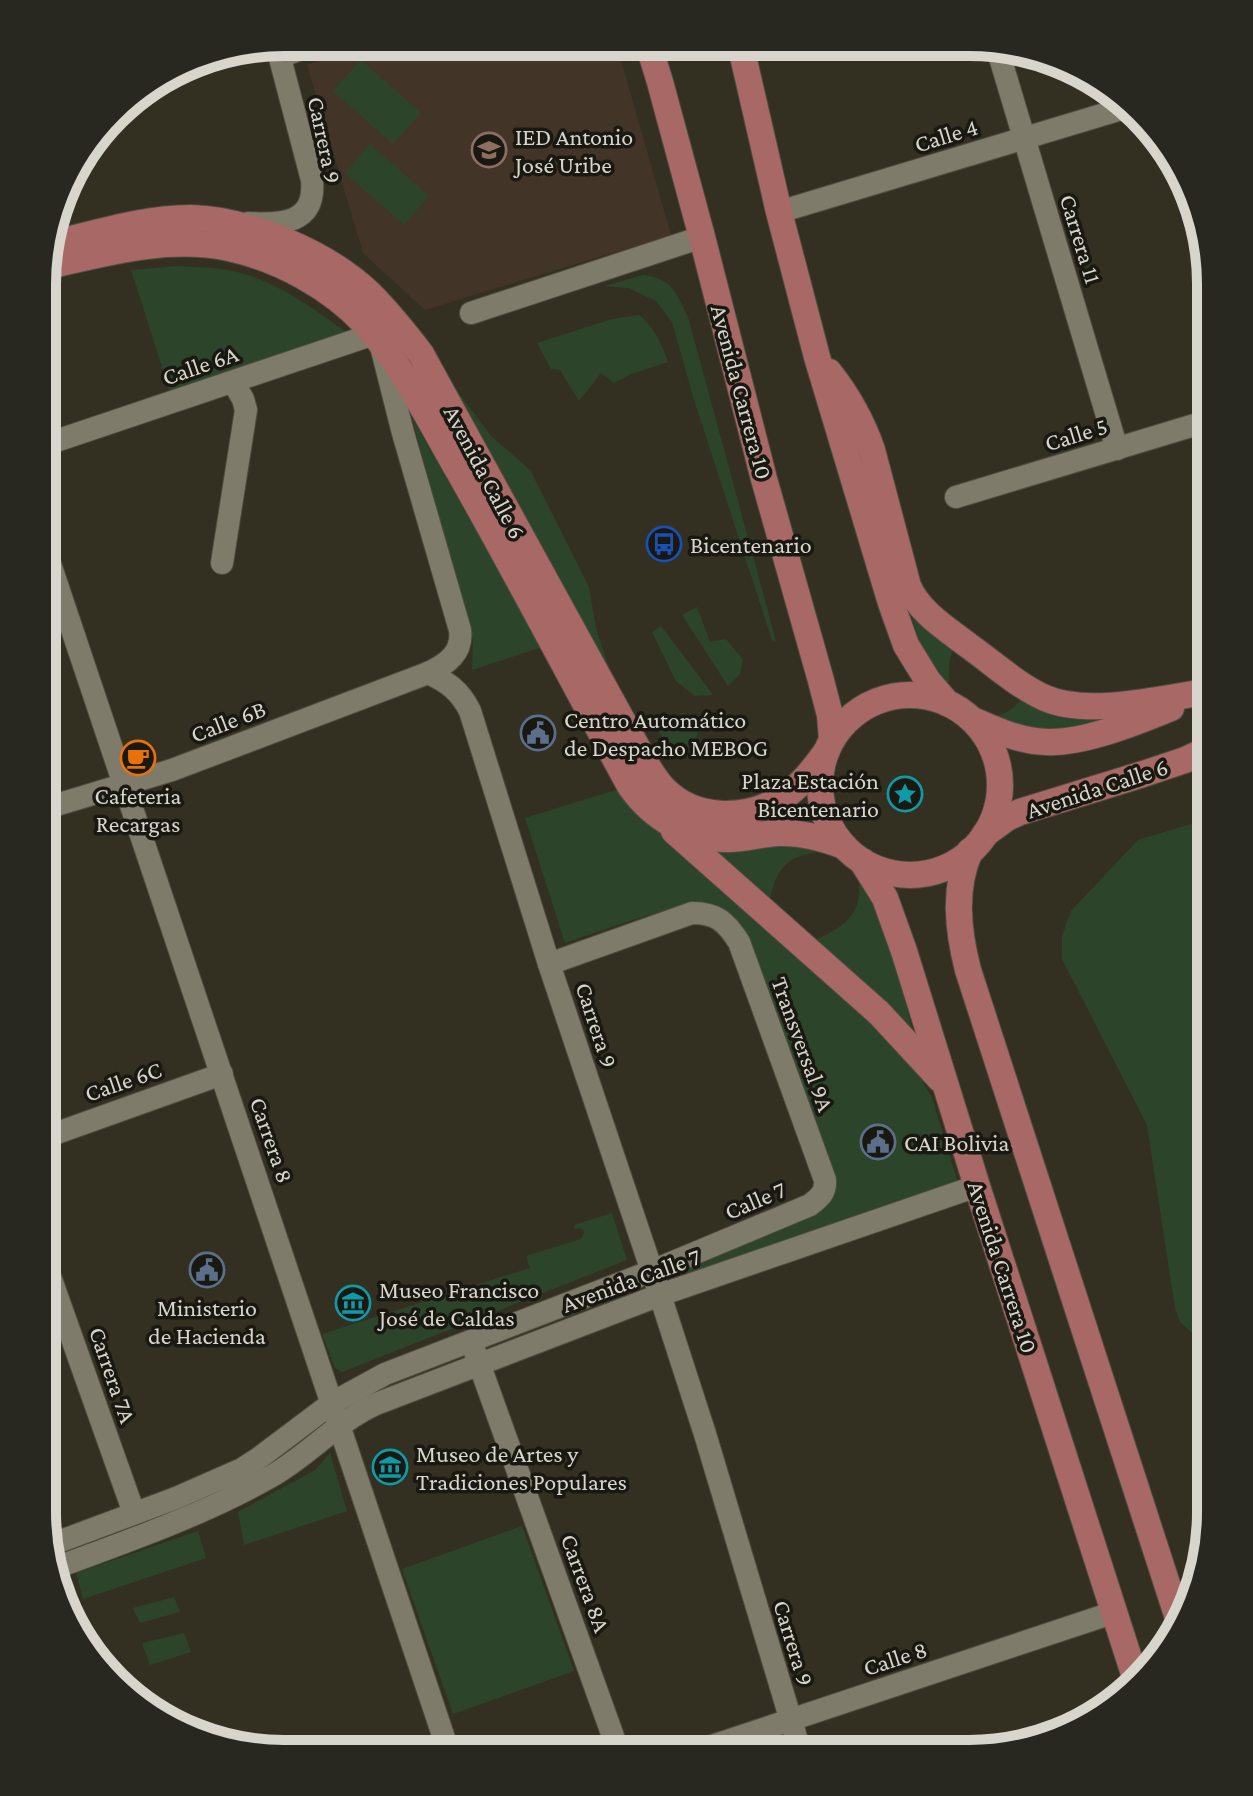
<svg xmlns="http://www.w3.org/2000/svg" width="1253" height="1796" font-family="'Crimson Pro',serif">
  <rect width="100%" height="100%" fill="#333021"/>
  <path fill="#433428" d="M365,42L616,43L671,235L425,310L363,253L307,65Z"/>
  <g fill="#2c452a">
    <path d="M361,60L421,113L393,144L333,91Z"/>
    <path d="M370,144L429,196L404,225L345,173Z"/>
    <path d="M177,266C192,267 207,267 221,269C272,276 312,308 353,337L171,395L131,270Z"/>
    <path d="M643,275C672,278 676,293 688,317L776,641L772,640L694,400L672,322L656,301L628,288L604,286Z"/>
    <path d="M639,315C655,329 661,342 668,362L631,374L614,383L601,373L579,401L560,370L551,369L537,343L612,319Z"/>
    <path d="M440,368L491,436L530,470L589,587L596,628L615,687Z"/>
    <path d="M412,418L542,647L472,670L473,642Z"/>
    <path d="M697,607L710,642L726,639L743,660L740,674L728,686L682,615Z"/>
    <path d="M910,610L954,645L949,664V683C926,665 918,638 910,610Z"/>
    <path d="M661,626L713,695L695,696L676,681L652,632Z"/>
    <path d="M1023,697L1104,718L1074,729L1045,733L990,716C1005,716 1014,709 1023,697Z"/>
    <path d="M683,713L701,718L696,740L675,756L657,728Z"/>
    <path d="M619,789L885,1034L918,1074L932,1098L958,1183L687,1276L683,1265L805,1214L833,1175L743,926C735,918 726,908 714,904C692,897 593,934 565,943L525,818Z"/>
    <path d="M1211,818V1350L1180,1322L1175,1308L1147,1125L1062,959V936L1071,911L1138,840Z"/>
    <path d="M787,842L826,852C788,853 775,868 769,905L705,847Z"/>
    <path d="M859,882C887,920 901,991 915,1037L810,943C839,928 862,920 859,882Z"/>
    <path d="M612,1213L627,1260L342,1372L335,1368L322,1334L530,1268L526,1256L581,1239L584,1233L583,1229L579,1228L575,1229L574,1225Z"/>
    <path d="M330,1453L347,1511L244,1545L238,1512L315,1470Z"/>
    <path d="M522,1526L574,1671L453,1714L402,1569Z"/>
    <path d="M198,1531L206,1558L83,1599L76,1573Z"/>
    <path d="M174,1597L180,1612L140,1623L133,1608Z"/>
    <path d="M184,1633L191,1652L150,1665L142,1643Z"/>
  </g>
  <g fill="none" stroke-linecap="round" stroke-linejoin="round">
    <g stroke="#504d40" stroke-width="24">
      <g id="minor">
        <path d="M996,44L1117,449"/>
        <path d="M280,57L318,42"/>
        <path d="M779,212L1128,107"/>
        <path d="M248,223C281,225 316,224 312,180L276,43"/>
        <path d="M471,313L702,237"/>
        <path d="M44,445L374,334"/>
        <path d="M956,497L1211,420"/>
        <path d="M44,546L449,1753"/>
        <path d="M222,563L246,410L243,399L233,382"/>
        <path d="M428,673C448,682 460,691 470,711L549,964L660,1295L705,1434L801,1754"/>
        <path d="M43,809L172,770L428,673C447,664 463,653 460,630L403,433L382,350"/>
        <path d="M43,1138L222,1074"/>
        <path d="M42,1254L134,1513"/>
        <path d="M475,1352L619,1753"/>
        <path d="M50,1545L176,1498L242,1469L259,1458L332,1403L385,1374L652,1271L810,1205C819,1198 826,1193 825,1180L739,942C726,922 717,913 692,913L549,964"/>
        <path d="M55,1568C128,1541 203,1515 270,1477C308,1456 336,1422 376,1404L660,1295L977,1186"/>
        <path d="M691,1753L1115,1612"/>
      </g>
    </g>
    <g stroke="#504d40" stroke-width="28">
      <g id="major">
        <path d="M648,43L660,82L702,237L764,479L820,677L830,715L832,740"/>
        <path d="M740,43L779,212L817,357L891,603L906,645L928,681L947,703"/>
        <path d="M47,245C94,234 143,218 191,218C249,219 328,254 369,293C388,312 405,333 421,354L644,760C650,771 656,781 665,790C695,820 743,820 779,800C799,788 813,770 826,752"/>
        <path d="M44,267C105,253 167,235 229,248C279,259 331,287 365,324C404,367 430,422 459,472C518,576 573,682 630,786C652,818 689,840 729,839C745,839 761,834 778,833C800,832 823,838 844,846"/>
        <path d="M829,372C848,396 862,421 872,450L908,586C919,612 947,629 969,646C993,663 1018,686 1045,698C1088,717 1164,698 1210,691"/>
        <circle cx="910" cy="785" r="90"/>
        <path d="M975,721C998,731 1020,741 1046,742C1082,744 1137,722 1171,708"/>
        <path d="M674,831L879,1013L940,1079"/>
        <path d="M985,834L1007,818L1020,812L1143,774L1185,760L1211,748"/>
        <path d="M970,851C953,889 958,931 968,970L1179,1621"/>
        <path d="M862,861L885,898L904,951L977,1186L1135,1677"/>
      </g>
    </g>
    <use href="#minor" stroke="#7f7b6a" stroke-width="22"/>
    <use href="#major" stroke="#a86865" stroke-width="26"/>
  </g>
  <defs>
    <g id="school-ring" transform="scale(1.8)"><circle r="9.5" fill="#191811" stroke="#8d6e63" stroke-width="1.5"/><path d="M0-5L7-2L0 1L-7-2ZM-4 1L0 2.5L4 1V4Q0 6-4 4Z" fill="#8d6e63"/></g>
    <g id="bus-ring" transform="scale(1.8)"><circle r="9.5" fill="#191811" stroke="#1a4fb4" stroke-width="1.5"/><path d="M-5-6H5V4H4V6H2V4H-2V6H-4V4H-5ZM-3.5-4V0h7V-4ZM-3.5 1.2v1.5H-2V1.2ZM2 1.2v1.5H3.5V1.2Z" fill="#1a4fb4"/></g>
    <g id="civic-ring" transform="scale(1.8)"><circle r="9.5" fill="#191811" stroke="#5c6f8a" stroke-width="1.5"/><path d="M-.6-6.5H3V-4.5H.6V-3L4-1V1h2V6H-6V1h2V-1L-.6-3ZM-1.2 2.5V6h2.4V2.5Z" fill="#5c6f8a"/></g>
    <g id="cafe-ring" transform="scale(1.8)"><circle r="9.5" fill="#191811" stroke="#e8710a" stroke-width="1.5"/><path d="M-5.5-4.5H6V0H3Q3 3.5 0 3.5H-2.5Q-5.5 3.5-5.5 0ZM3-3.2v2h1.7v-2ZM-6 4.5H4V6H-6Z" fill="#e8710a"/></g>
    <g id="sight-ring" transform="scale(1.8)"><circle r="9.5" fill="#191811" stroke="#0f9aa8" stroke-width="1.5"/><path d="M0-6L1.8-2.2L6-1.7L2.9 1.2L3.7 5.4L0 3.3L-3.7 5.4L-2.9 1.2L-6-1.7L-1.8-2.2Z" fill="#0f9aa8"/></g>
    <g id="museum-ring" transform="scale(1.8)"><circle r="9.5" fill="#191811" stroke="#0f9aa8" stroke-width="1.5"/><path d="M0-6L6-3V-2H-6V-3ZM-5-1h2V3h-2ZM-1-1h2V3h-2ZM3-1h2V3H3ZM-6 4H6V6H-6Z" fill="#0f9aa8"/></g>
  </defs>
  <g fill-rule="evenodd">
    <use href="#school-ring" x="489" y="150"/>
    <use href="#bus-ring" x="664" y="544"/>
    <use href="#civic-ring" x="538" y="733"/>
    <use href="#cafe-ring" x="138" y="758"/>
    <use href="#sight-ring" x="905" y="794"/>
    <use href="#civic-ring" x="878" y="1142"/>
    <use href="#civic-ring" x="207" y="1270"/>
    <use href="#museum-ring" x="353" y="1303"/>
    <use href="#museum-ring" x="390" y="1467"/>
  </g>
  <g text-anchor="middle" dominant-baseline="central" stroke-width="7" stroke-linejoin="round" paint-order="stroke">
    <g font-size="24" fill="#d7d5cc" stroke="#191811">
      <text transform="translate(946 135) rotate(-17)">Calle 4</text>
      <text transform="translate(325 140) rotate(78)">Carrera 9</text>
      <text transform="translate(1081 239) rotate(73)">Carrera 11</text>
      <text transform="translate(200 365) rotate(-19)">Calle 6A</text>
      <text transform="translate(742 392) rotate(75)">Avenida Carrera 10</text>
      <text transform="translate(1076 434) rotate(-17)">Calle 5</text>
      <text transform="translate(485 472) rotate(62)">Avenida Calle 6</text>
      <text transform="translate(228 721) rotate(-21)">Calle 6B</text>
      <text transform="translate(1097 788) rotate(-18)">Avenida Calle 6</text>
      <text transform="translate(597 1025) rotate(72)">Carrera 9</text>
      <text transform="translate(803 1044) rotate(70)">Transversal 9A</text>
      <text transform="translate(123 1081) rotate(-19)">Calle 6C</text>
      <text transform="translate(272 1140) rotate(71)">Carrera 8</text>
      <text transform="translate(755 1200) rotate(-23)">Calle 7</text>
      <text transform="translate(1003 1267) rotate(72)">Avenida Carrera 10</text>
      <text transform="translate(631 1280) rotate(-20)">Avenida Calle 7</text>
      <text transform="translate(113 1375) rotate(71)">Carrera 7A</text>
      <text transform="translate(586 1583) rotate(70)">Carrera 8A</text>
      <text transform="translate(794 1643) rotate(73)">Carrera 9</text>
      <text transform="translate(895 1658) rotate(-18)">Calle 8</text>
    </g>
    <g font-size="24" fill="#d7d5cc" stroke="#191811" text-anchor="start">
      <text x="515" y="136">IED Antonio<tspan x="515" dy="28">José Uribe</tspan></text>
      <text x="690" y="544">Bicentenario</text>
      <text x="564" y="719">Centro Automático<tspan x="564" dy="28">de Despacho MEBOG</tspan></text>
      <text x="879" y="780" text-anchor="end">Plaza Estación<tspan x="879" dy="28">Bicentenario</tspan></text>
      <text x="138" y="795" text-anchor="middle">Cafeteria<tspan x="138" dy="28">Recargas</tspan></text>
      <text x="904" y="1142">CAI Bolivia</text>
      <text x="379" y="1289">Museo Francisco<tspan x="379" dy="28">José de Caldas</tspan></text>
      <text x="207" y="1307" text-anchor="middle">Ministerio<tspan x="207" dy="28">de Hacienda</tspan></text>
      <text x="416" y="1453">Museo de Artes y<tspan x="416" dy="28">Tradiciones Populares</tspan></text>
    </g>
  </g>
  <path d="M0 0H1253V1796H0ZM284 56H969A228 228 0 0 1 1197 284V1512A228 228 0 0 1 969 1740H284A228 228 0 0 1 56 1512V284A228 228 0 0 1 284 56Z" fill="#282720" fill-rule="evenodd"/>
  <path fill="none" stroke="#d7d5cc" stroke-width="10" d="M284 56H969A228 228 0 0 1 1197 284V1512A228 228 0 0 1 969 1740H284A228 228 0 0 1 56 1512V284A228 228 0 0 1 284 56Z"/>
</svg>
